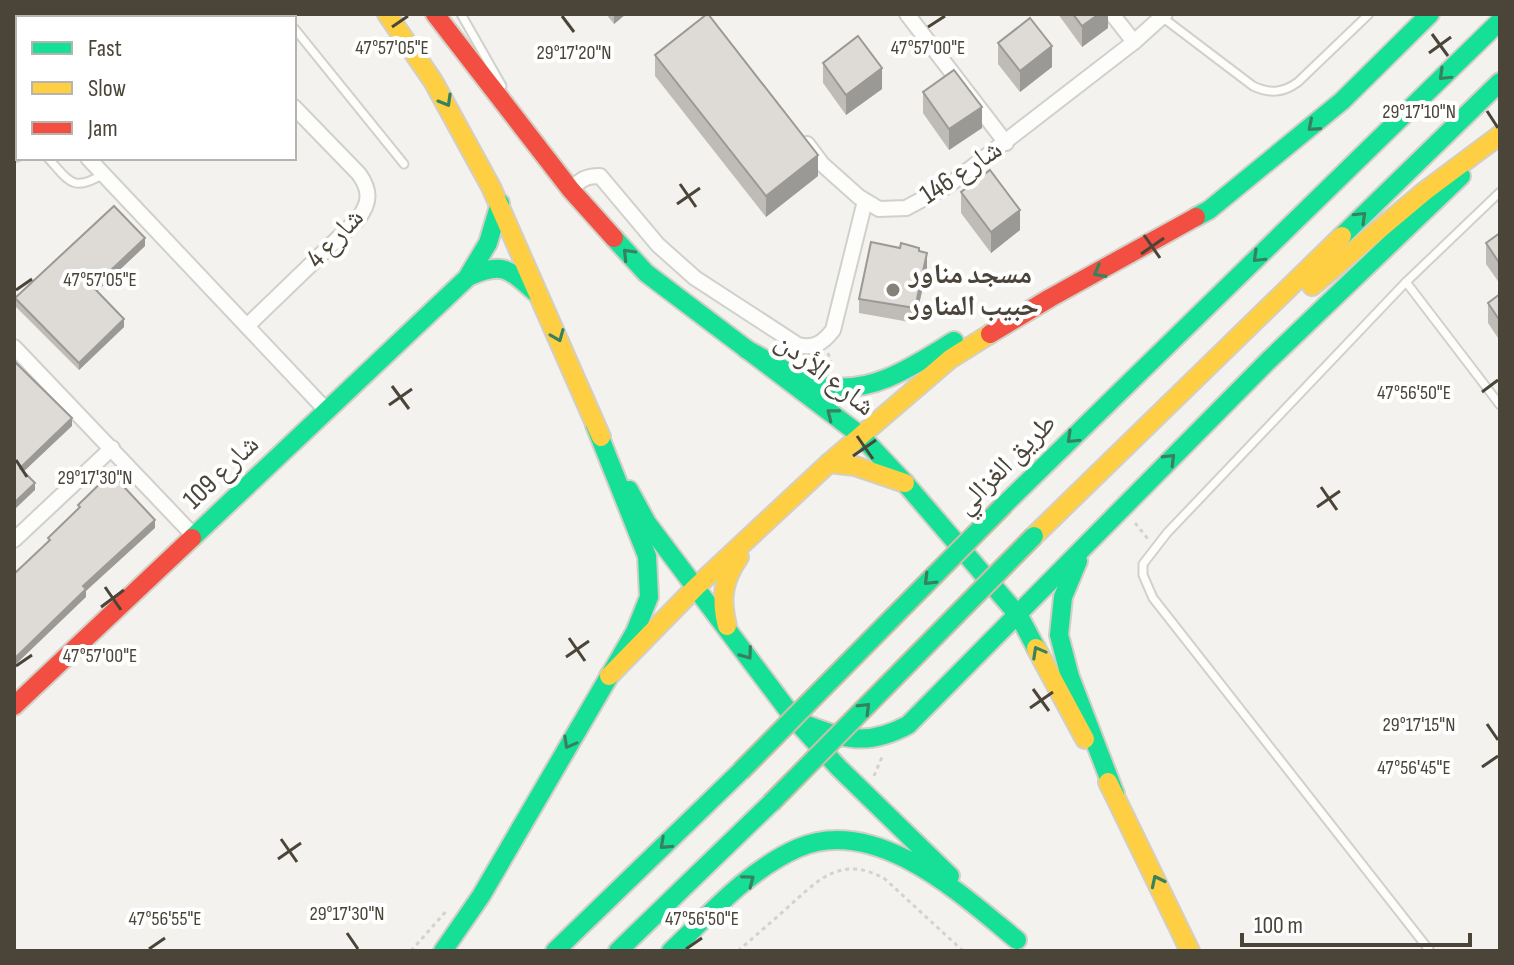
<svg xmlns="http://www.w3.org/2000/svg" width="1514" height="965" font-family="'Sofia Sans Condensed','Noto Naskh Arabic',sans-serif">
  <rect width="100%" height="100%" fill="#f4f2ee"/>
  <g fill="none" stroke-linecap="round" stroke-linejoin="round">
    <g stroke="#d2d0cb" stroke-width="11">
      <g id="lane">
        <path d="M282,14L286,18"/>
        <path d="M461,14L502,86"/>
        <path d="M1162,17L1253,86C1270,94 1283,93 1298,82L1369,14"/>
        <path d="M294,28L404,164"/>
        <path d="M14,99L18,95"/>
        <path d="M14,121L18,125"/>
        <path d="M14,158L18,157"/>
        <path d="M48,158C69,181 73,193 103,174"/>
        <path d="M1406,282L1500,405"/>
        <path d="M1430,951L1153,598L1143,575V564L1167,533L1406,282L1500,192"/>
      </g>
    </g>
    <g stroke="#d2d0cb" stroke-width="18">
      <g id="street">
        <path d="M203,14L207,18"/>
        <path d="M907,14L1006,143"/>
        <path d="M1112,14L1134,42"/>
        <path d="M94,18L98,14"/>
        <path d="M807,144L822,164L859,197L879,209L906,208L949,185L1134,42L1165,14"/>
        <path d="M88,158L326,410"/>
        <path d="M571,190C580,180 585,176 600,176L658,245L695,278L798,345C814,349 823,343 833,330L865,201"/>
        <path d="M247,326L358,219C370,203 371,191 359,174L294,107"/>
        <path d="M14,347L195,537"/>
        <path d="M14,540L112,448"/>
      </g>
    </g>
    <g stroke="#d3cfc5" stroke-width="22">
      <g id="fast">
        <path d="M1196,217L1209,210L1342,101L1430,14"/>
        <path d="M1342,236L1500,82"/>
        <path d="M614,238L646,273L860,435L905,483L1019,616L1036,648"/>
        <path d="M470,276C503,261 510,270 535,292"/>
        <path d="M746,349C771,362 798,380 826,386C873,395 916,364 954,341"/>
        <path d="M629,490L647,523L796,721L838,767L950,876"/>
        <path d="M1004,505L1500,21"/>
        <path d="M192,538L467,278L488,243L500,203"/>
        <path d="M1078,561L1063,597L1059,635L1070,677L1115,794"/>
        <path d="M796,721C841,737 863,749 908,725L1268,361L1461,176"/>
        <path d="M443,951L481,896L635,632L649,597L647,556L595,425"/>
        <path d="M555,951L741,771"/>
        <path d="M618,951L771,803"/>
        <path d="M671,951C710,914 748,870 798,848C876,814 962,895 1017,940"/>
      </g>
    </g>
    <g stroke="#d3cfc5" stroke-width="22">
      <g id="slow">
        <path d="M387,14L433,81L491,187L601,437"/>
        <path d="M1312,286L1425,191L1500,135"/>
        <path d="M829,463L855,466L905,483"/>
        <path d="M1034,536L1342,236"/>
        <path d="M727,626C720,599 723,580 739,557"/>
        <path d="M1036,648L1085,739"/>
        <path d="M609,676L696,587L829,463L950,359L990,334"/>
        <path d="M1108,782L1190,951"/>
      </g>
    </g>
    <g stroke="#d3cfc5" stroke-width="22">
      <g id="jam">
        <path d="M435,14L571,190L614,238"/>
        <path d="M990,334L1050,298L1196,217"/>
        <path d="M14,706L192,538"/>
      </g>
    </g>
    <g stroke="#d3d2cc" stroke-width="3" stroke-dasharray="4 4" stroke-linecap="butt">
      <path d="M828,353L833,368"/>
      <path d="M1135,523L1148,539"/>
      <path d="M874,776L882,757"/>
      <path d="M411,951L448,909"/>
      <path d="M738,951C754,937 770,923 786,909C818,880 841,854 885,879L963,951"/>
    </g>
    <use href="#lane" stroke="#fdfdfc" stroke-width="7"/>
    <use href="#street" stroke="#fdfdfc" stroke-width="14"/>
    <use href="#fast" stroke="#16e098" stroke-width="18"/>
    <use href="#slow" stroke="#ffcf43" stroke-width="18"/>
    <use href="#jam" stroke="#f24e42" stroke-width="18"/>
    <g stroke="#ccbfa9" stroke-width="22" stroke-linecap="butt">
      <g id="fast-bridge">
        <path d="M741,771L1004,505"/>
        <path d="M771,803L1034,536"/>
      </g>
    </g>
    <use href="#fast-bridge" stroke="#16e098" stroke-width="18"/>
  </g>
  <g fill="#bfbcb8">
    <path d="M606,14H626L614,24Z"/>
    <path d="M1058,14H1108V28L1082,47Z"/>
    <path d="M998,43L1052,67L1020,92L998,64Z"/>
    <path d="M655,55L818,176L766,217L655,76Z"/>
    <path d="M823,63L882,89L846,115L823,83Z"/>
    <path d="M923,92L982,128L949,150L923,113Z"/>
    <path d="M961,192L1020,230L991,253L961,213Z"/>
    <path d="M1500,233V284L1486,264V243Z"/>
    <path d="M145,246L97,291L124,327L79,370L15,306V298Z"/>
    <path d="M900,248L919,251L927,268L915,323L859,313V299Z"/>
    <path d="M1500,294V341L1488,323V303Z"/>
  </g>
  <g fill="#9b9996">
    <path d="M43,14H51L46,18H39Z"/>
    <path d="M614,14H626L614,24Z"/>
    <path d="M1099,14H1108V28L1082,47V26Z"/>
    <path d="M18,43V50L14,54V47Z"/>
    <path d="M1052,46V67L1020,92V71Z"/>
    <path d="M882,68V89L846,115V95Z"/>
    <path d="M982,107V128L949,150V129Z"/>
    <path d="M818,155V176L766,217V196Z"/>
    <path d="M1020,210V230L991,253V232Z"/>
    <path d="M145,238V246L93,295V287Z"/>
    <path d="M927,253V268L915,323V308Z"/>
    <path d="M124,319V327L79,370V363Z"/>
    <path d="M72,418V426L20,475V468Z"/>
    <path d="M35,483V490L14,510V503Z"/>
    <path d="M155,520V528L86,591V597L14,666V659L83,586Z"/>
  </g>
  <g fill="#dedbd6" stroke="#9b9996" stroke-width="2">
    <path d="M14,14H43L39,18H18V43L14,47Z"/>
    <path d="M122,14H161L165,18H118Z"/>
    <path d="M707,14H708L818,155L766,196L655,55Z"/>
    <path d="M1073,14H1099L1082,26Z"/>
    <path d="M1030,18L1052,46L1020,71L998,43Z"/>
    <path d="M858,36L882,68L846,95L823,63Z"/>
    <path d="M954,70L982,107L949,129L923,92Z"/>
    <path d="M990,170L1020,210L991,232L961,192Z"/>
    <path d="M114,206L145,238L93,287L124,319L79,363L15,298Z"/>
    <path d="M1500,233V264L1486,243Z"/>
    <path d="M871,242L900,248L901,243L919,248V251L927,253L915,308L859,299Z"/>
    <path d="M1500,294V321L1488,303Z"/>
    <path d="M14,361L72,418L20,468L35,483L14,503Z"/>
    <path d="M111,473L155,520L83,586L86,589L14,659V574L50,540L48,538L80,507L78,505Z"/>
  </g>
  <defs><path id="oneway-chevron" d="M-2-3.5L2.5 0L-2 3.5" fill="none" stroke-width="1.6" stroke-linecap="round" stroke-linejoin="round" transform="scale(2)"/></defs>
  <g stroke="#36825f">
    <use href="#oneway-chevron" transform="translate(1444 75) rotate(136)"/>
    <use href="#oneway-chevron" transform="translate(446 101) rotate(60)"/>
    <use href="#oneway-chevron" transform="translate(1313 126) rotate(139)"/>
    <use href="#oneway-chevron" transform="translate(1361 217) rotate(-44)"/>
    <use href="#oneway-chevron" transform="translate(628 254) rotate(-134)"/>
    <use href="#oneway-chevron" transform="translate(1258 257) rotate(136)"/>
    <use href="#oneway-chevron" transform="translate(1099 272) rotate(152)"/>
    <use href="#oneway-chevron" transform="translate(558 336) rotate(68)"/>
    <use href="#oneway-chevron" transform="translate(832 414) rotate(-142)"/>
    <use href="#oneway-chevron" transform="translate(1072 438) rotate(136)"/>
    <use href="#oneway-chevron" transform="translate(1170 459) rotate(-45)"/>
    <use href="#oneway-chevron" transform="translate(929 580) rotate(135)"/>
    <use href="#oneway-chevron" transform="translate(1038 652) rotate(-119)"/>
    <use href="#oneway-chevron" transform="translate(747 654) rotate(54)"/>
    <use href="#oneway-chevron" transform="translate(865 708) rotate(-45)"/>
    <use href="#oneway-chevron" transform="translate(569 743) rotate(119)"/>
    <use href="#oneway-chevron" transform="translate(665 844) rotate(137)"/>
    <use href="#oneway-chevron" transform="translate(749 880) rotate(-37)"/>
    <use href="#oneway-chevron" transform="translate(1157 881) rotate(-116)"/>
  </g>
  <path fill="none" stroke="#4b4439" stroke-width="3" d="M562,16L574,32M392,27L408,16M928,27L945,16M1432,34L1448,56M1429,53L1451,37M1487,111L1498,128M680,184L696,207M677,204L700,188M1144,235L1160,258M1141,254L1164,238M16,290L32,279M392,386L409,409M1482,392L1498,380M389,405L412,389M857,436L873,459M853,456L876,440M16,460L27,477M1321,487L1337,510M1317,507L1340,491M105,587L121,610M101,607L124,590M569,638L585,661M566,657L589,641M16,666L32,655M1033,689L1049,711M1030,708L1053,692M1487,724L1498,740M1482,767L1498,756M281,839L297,862M278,859L301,843M347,933L358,949M149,949L165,938M686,949L702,938"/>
  <circle fill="#868178" stroke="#fff" stroke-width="3" cx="893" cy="290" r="8"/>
  <g text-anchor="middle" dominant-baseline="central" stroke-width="8" stroke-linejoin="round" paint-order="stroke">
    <g font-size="28" fill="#4b4439" stroke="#fff">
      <text transform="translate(961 172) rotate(-34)">شارع 146</text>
      <text transform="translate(335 238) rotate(-47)">شارع 4</text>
      <text transform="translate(825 374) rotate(38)">شارع الأردن</text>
      <text transform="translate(1006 464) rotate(-45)">طريق الغزالي</text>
      <text transform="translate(221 472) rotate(-44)">شارع 109</text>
    </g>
    <g font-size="28" font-weight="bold" fill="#4b4439" stroke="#fff" text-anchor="start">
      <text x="909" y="274">مسجد مناور<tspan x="909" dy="32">حبيب المناور</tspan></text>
    </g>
  </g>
  <g font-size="20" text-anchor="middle" fill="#4b4439" stroke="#fff" stroke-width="8" stroke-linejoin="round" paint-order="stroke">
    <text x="392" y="54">47°57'05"E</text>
    <text x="928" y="54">47°57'00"E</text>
    <text x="574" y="59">29°17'20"N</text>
    <text x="1419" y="118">29°17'10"N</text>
    <text x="100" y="286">47°57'05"E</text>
    <text x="1414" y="399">47°56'50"E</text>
    <text x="95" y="484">29°17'30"N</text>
    <text x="100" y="662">47°57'00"E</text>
    <text x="1419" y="731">29°17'15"N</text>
    <text x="1414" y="774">47°56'45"E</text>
    <text x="347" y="920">29°17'30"N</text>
    <text x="165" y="925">47°56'55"E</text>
    <text x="702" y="925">47°56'50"E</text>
  </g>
  <rect width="1514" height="965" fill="none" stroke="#4b4439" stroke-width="32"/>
  <rect x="16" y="16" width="280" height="144" fill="#ffffff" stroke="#b7b4b0" stroke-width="2"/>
  <rect x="32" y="42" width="40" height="12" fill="#16e098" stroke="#b7b4b0" stroke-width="2"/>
  <text x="88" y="56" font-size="24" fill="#4b4439">Fast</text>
  <rect x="32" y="82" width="40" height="12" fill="#ffcf43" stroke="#b7b4b0" stroke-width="2"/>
  <text x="88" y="96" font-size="24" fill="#4b4439">Slow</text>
  <rect x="32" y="122" width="40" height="12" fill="#f24e42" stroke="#b7b4b0" stroke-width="2"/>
  <text x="88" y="136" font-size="24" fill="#4b4439">Jam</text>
  <path d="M1242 933v12h228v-12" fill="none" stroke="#4b4439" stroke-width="4"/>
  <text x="1254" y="933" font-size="24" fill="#4b4439" stroke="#ffffff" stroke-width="6" paint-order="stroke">100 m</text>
</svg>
